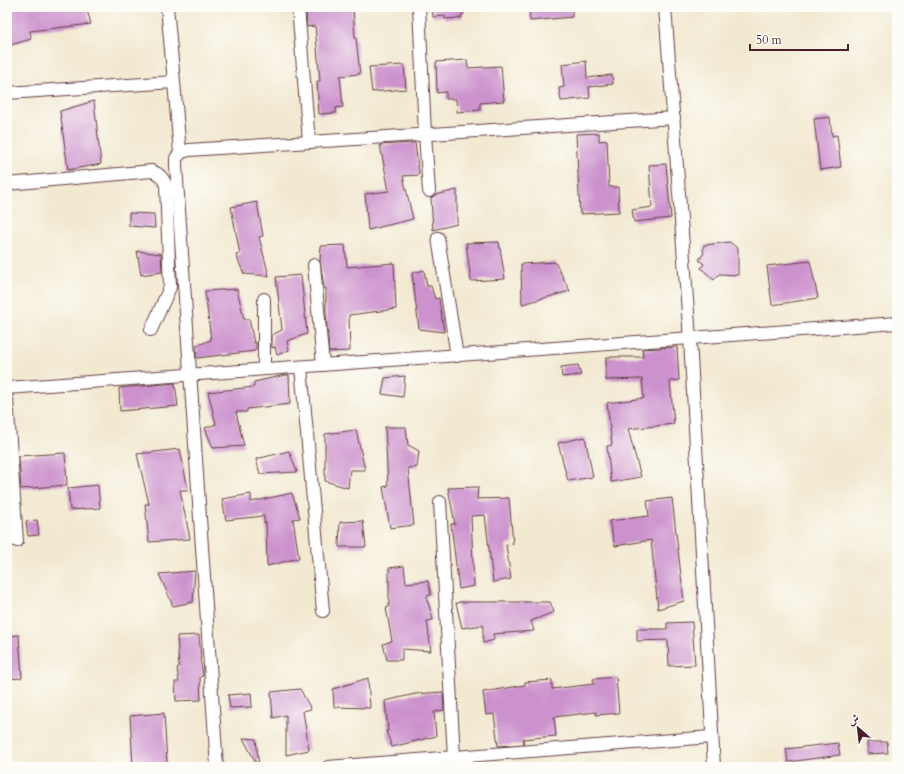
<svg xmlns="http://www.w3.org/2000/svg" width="904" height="774" font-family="Cardo,Amiri,serif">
  <rect width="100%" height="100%" fill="#fdfcf7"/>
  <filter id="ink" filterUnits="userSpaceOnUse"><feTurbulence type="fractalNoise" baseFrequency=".025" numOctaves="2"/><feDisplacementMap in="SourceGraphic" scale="8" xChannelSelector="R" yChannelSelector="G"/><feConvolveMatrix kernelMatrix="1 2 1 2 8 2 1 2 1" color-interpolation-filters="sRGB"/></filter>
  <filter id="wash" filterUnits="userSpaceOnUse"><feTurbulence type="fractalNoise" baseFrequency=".012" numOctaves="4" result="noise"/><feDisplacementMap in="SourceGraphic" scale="16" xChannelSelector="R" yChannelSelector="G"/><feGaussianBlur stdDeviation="0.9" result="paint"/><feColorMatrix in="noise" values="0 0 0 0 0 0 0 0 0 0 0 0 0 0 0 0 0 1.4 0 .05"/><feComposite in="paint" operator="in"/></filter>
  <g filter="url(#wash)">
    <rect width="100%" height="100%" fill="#f2e9d1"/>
    <g id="blocks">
      <g fill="#cc92cd">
        <path d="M7,7H86L91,24L30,31L31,39L7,46Z"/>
        <path d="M306,7H353L355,38H356L360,74L340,76L343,107L336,108V113L319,114L317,81H320L315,26L307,27Z"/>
        <path d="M432,7H463L464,14L461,15L462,18L445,19V16L433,17Z"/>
        <path d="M529,7H572V17L530,21Z"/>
        <path d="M467,60L468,68L501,66L504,101L480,103V110L457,112L456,99H446V92L437,93L436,62Z"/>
        <path d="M586,61L587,78L612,75L613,84L589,87L590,98L561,101L559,88L564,87L562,64Z"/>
        <path d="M404,65L406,89L372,92L369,67Z"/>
        <path d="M94,101L101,164L68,170L60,111Z"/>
        <path d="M830,117L832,136L837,135L841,167L820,170L814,119Z"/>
        <path d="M599,133V141L607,140L609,187H618L619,212L580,214L576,134Z"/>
        <path d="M415,143L419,175L403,176L413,219L368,230L365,194L389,191L380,145Z"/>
        <path d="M666,164L671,218L634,222L632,210L652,207L649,165Z"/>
        <path d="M457,190V224L433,230L431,198L435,195Z"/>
        <path d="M257,202L263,236L259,237L269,276L244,274L236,255L240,254L231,207Z"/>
        <path d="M129,213L154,214L155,228L129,226Z"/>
        <path d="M499,242L505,279L471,281L466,243Z"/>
        <path d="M730,242L738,249V275L719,274L714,280L701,268L704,264L699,260L704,253L703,250L704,245Z"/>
        <path d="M345,245L347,267L394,263L396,309L349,315L350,351L329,352L326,312V288H324L320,261L321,246Z"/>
        <path d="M137,251L161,254L162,272L141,275Z"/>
        <path d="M810,261L818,298L772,305L767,266Z"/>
        <path d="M555,262L570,291L522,304L521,264Z"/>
        <path d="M424,270L427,286H431L435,299L439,298L444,332L419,329L412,273Z"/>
        <path d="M301,275L307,334L287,341L289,350L277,355L275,347L272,348V335L282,330L276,277Z"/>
        <path d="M237,289L244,319H249L254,343L256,342V349H255V351L197,358L196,346L211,340L205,291Z"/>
        <path d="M677,347L679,380L670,381L674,424L628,429L641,477L611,482L607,446L612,445L607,403L644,398L642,379L606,380V357H643L642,349Z"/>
        <path d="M578,365L581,375L562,377L561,367Z"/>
        <path d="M285,375H289L290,404L247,409V412H236L244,446L213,448L205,428L216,424L208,392L254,387V382Z"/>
        <path d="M405,376L403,397L382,394L385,378Z"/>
        <path d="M175,383L178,406L120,411L119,388Z"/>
        <path d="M385,427H406L408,445L419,451L417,467L408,468L414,525L390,528L383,487L388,486Z"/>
        <path d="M356,430L365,470H350L348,488L325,481V434Z"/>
        <path d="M585,437L593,477L568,481L558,443Z"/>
        <path d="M180,449L188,490H180L190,539L149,542L145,504H149L137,454Z"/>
        <path d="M289,451L297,472L260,474L256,459Z"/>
        <path d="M65,453L67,485L21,489L19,456Z"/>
        <path d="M98,485L100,508L70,510L68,488Z"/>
        <path d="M478,487L477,499L509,498L513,544L506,545L511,579L493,582L485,515L471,516L474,586L459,589L451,524H455L448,488Z"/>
        <path d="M292,493L300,518L293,519L299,558L267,566L266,522L264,523V516L226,520L222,499L251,494V502Z"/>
        <path d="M672,498L684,601L658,609L651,540L615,546L609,521L649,516L647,501Z"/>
        <path d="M37,520L39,535L28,536L26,521Z"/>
        <path d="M363,521L366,547H339L340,522Z"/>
        <path d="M404,566L406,583L428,581L431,595L427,596V602H428L433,620L427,621L431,651L402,649V660H387L383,644L392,641L386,608L389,607V568Z"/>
        <path d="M195,571L193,602L173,606L159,574Z"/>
        <path d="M459,602H550L554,612L531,621L534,631L493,634L494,640L483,643V625L462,628L456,603H459Z"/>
        <path d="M692,622L695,665L669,666L668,640L637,641V629H667V623Z"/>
        <path d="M19,635L22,678L7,679V636Z"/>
        <path d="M199,635L201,658H200L203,676L200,677L201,700L176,701L175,682H179L177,668L179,667L177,636Z"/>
        <path d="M616,677L619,713L596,715V712L554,717L556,736L523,739L524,744L498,746L494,714L486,715L483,692L525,685V682L552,680V689L594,684L593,679Z"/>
        <path d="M368,678L370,708L334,707L333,689Z"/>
        <path d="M300,689L311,709L303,711L309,750L286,755V715L273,718L271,692Z"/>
        <path d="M443,692L444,710L434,712L436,736L392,747L386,731H388L385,701L415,694Z"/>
        <path d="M251,693L252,707L230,708L228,695Z"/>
        <path d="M164,713L167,763L133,766L130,716Z"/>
        <path d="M243,738L256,739L259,767H258Z"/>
        <path d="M867,742H887L888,753L867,754Z"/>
        <path d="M838,743L840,755L788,762L786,749Z"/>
      </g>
    </g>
  </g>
  <g filter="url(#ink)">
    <use href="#blocks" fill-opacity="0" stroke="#633d44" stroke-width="1"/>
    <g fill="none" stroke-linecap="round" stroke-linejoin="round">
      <g stroke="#633d44" stroke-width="14">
        <g id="street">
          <path d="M167,7L174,82L180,153"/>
          <path d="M298,7L309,142"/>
          <path d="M419,7L425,134L429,191"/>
          <path d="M665,7L690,339L714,767"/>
          <path d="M7,93L174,82"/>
          <path d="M7,184L152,171C160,174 163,178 166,185L170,287L151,330"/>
          <path d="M438,238L457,356"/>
          <path d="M314,265L323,365"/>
          <path d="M264,299V369"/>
          <path d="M301,367L323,611"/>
          <path d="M7,388L897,323"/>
          <path d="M7,398L17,541"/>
          <path d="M440,502L454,757"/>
          <path d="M217,767L176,166V158L182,152L189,150L674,118"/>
          <path d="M328,767L711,737"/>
        </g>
      </g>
      <use href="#street" stroke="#fff" stroke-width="12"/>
    </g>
  </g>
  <rect width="904" height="774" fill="none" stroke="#fdfcf7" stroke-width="24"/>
  <g transform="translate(858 728) rotate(332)" stroke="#fdfcf7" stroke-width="3" paint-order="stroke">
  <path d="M0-3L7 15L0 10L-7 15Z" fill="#4a1f2b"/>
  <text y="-6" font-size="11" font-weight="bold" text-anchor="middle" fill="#4a1f2b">ش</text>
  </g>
  <path d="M750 44v6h98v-6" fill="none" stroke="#4a1f2b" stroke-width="2"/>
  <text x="756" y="44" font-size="12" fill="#4a1f2b" stroke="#fdfcf7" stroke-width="3" paint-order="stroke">50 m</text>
</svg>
